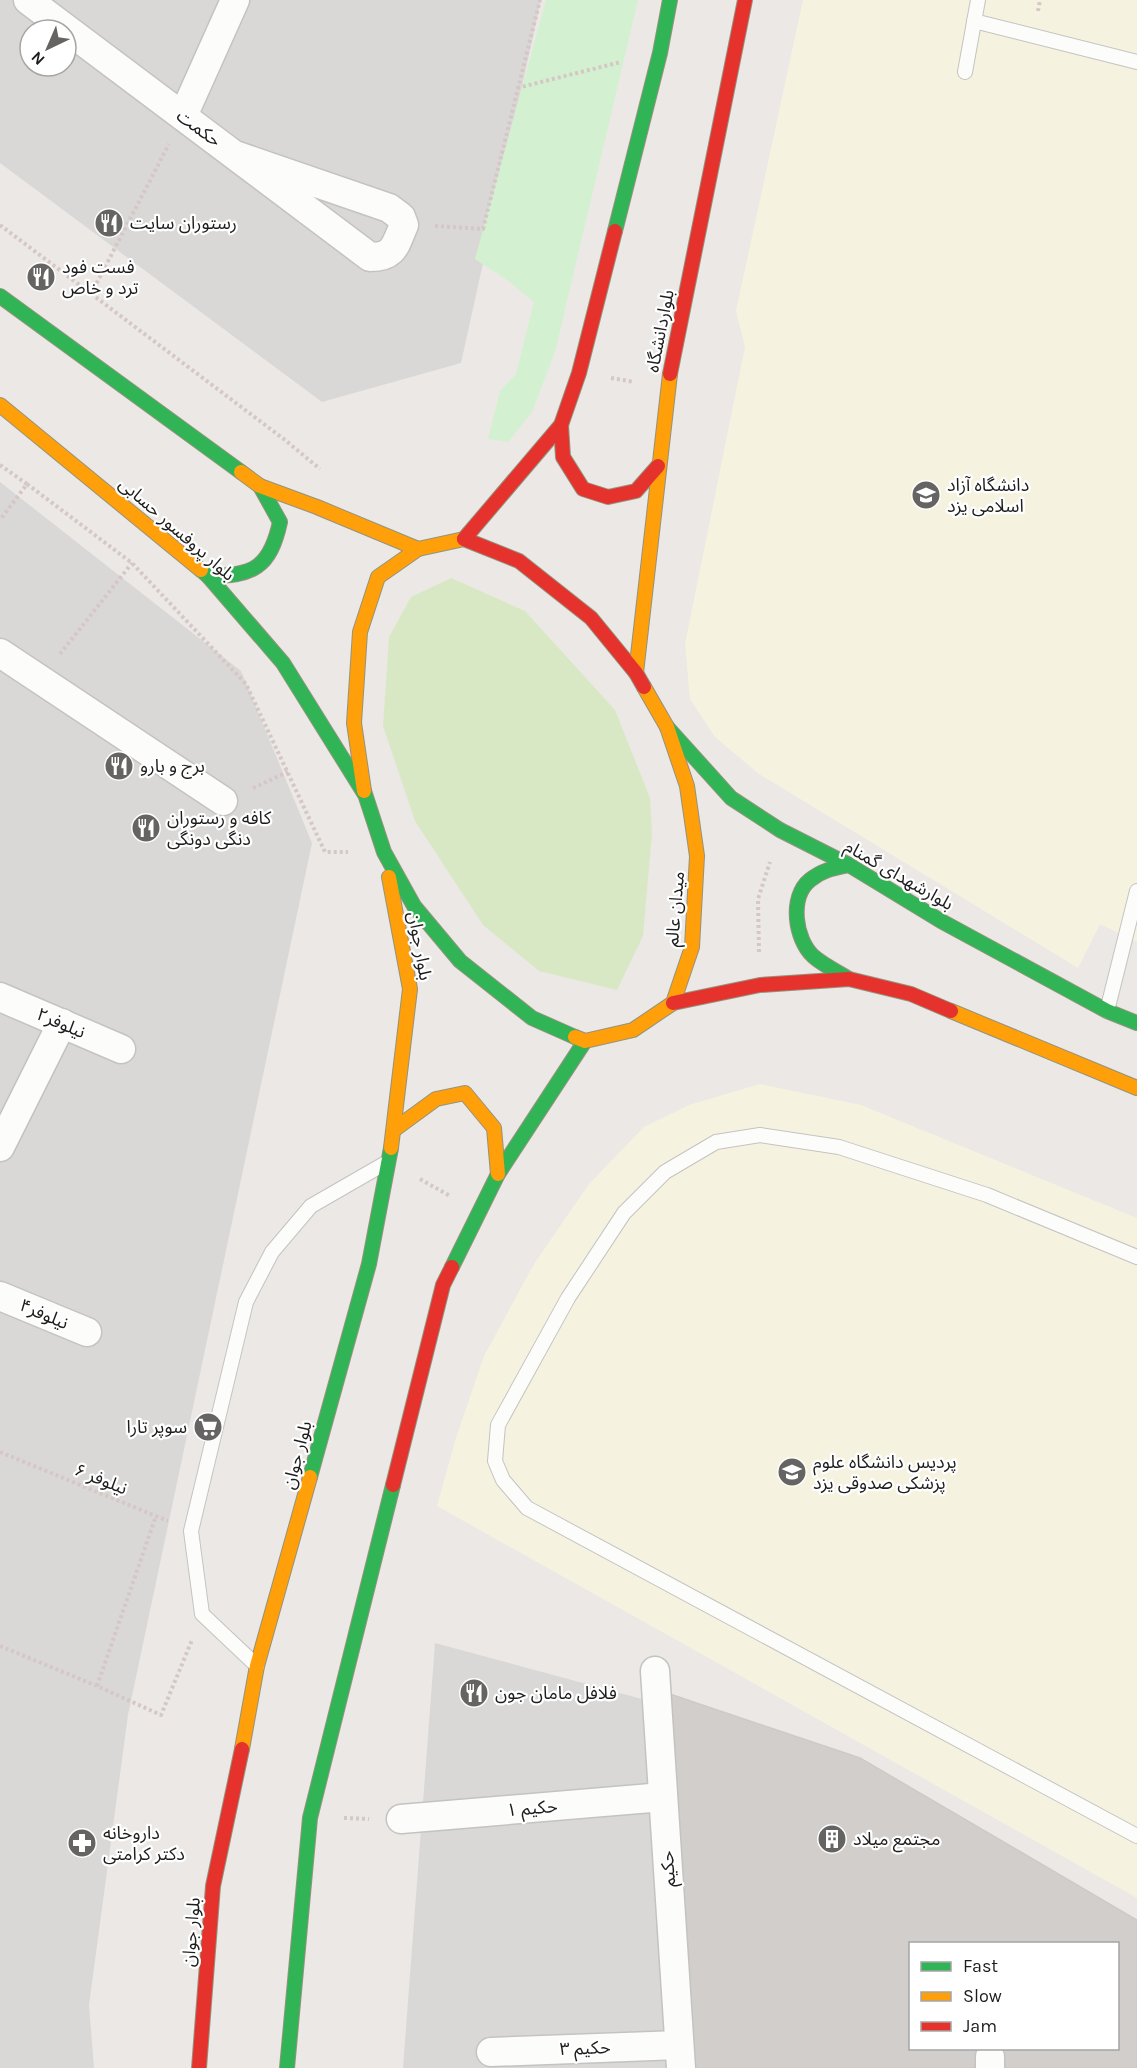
<svg xmlns="http://www.w3.org/2000/svg" width="1137" height="2068" font-family="Karla,'Noto Sans Arabic',sans-serif">
  <rect width="100%" height="100%" fill="#ebe8e5"/>
  <g fill="#dad8d7" fill-rule="evenodd">
    <path d="M0,0H541L461,363L322,402L0,163ZM30,30H66V66H30Z"/>
    <path d="M0,482L241,671L312,843L128,1715L89,2005L94,2068H0Z"/>
    <path d="M435,1643L860,1758L1137,1920V2068H403ZM910,1944H1118V2048H910Z"/>
  </g>
  <g fill="#f5f3e0">
    <path d="M803,0H1137V942L1100,924L1078,968L759,774L715,737L690,699L685,644L745,347L736,311Z"/>
    <path d="M760,1084L861,1105L1137,1218V1898L437,1506L456,1438L484,1356L534,1264L589,1184L644,1127L689,1105Z"/>
  </g>
  <path fill="#d9e8c4" d="M451,578L525,611L615,710L650,798L652,834L643,936L617,990L539,971L483,925L415,821L383,726L389,637L411,597Z"/>
  <path fill="#d3f1d1" d="M546,0H638L555,352L532,412L508,442L488,439L500,391L516,374L534,302L507,280L475,259Z"/>
  <path fill="#d2cecc" stroke="#cecac6" stroke-width="1.5" fill-rule="evenodd" d="M655,1689L860,1758L1137,1920V2068H681ZM910,1944H1118V2048H910Z"/>
  <g fill="none" stroke-linecap="round" stroke-linejoin="round">
    <g stroke="#c4c3c1" stroke-width="16">
      <g id="lane">
        <path d="M974,21L1137,62"/>
        <path d="M965,72L978,0"/>
        <path d="M1107,1011L1137,891"/>
        <path d="M1137,1257L987,1195L839,1147L760,1135L716,1142L665,1172L624,1213L568,1298L498,1425L495,1461L503,1480L527,1508L1137,1836"/>
        <path d="M257,1666L202,1614L191,1531L246,1302L272,1252L311,1206L384,1164"/>
      </g>
    </g>
    <g stroke="#c4c3c1" stroke-width="31">
      <g id="street">
        <path d="M28,0L370,257C395,257 395,245 404,225L401,217L389,208L235,155"/>
        <path d="M183,116L235,0"/>
        <path d="M0,653L223,801"/>
        <path d="M0,997L121,1049"/>
        <path d="M0,1147L62,1023"/>
        <path d="M0,1296L87,1332"/>
        <path d="M655,1671L681,2068"/>
        <path d="M401,1819L663,1797"/>
        <path d="M491,2052L679,2045"/>
        <path d="M990,2068V2057"/>
      </g>
    </g>
    <g stroke="#94937e" stroke-width="16">
      <g id="fast">
        <path d="M615,231L660,53L670,0"/>
        <path d="M0,296L241,472"/>
        <path d="M201,570L208,576L283,663L364,793"/>
        <path d="M208,576C253,576 270,568 280,522L260,486"/>
        <path d="M667,727L731,798L780,830L849,865L941,921L1107,1011L1137,1023"/>
        <path d="M364,791L384,852L414,906L460,961L532,1018L575,1037"/>
        <path d="M849,865C834,868 822,870 810,880C789,897 795,939 813,956C823,965 838,972 849,979"/>
        <path d="M452,1267L498,1174L585,1041"/>
        <path d="M310,1477L369,1264L391,1148"/>
        <path d="M287,2068L310,1818L393,1485"/>
      </g>
    </g>
    <g stroke="#94937e" stroke-width="16">
      <g id="slow">
        <path d="M0,405L201,570"/>
        <path d="M241,472L260,486L317,507L418,549"/>
        <path d="M636,673L670,374"/>
        <path d="M364,791L354,723L360,632L378,577L418,549L464,539"/>
        <path d="M389,877L410,989L391,1148"/>
        <path d="M951,1011L1137,1088"/>
        <path d="M575,1037L585,1041L633,1030L673,1003L692,947L697,856L687,786L667,727L644,687"/>
        <path d="M395,1129L436,1099L465,1093L494,1128L498,1174"/>
        <path d="M242,1749L257,1666L310,1477"/>
      </g>
    </g>
    <g stroke="#94937e" stroke-width="16">
      <g id="jam">
        <path d="M670,374L745,0"/>
        <path d="M561,425L563,457L583,489L608,497L636,491L658,466"/>
        <path d="M464,539L519,561L591,618L636,673L644,687"/>
        <path d="M464,539L561,425L579,373L615,231"/>
        <path d="M673,1003L760,985L849,979L911,994L951,1011"/>
        <path d="M393,1485L443,1285L452,1267"/>
        <path d="M199,2068L213,1886L242,1749"/>
      </g>
    </g>
    <g stroke="#d5c7c6" stroke-width="4" stroke-dasharray="3 3" stroke-linecap="butt">
      <path d="M1038,11L1040,0"/>
      <path d="M517,88L621,62"/>
      <path d="M0,225L285,440L320,469"/>
      <path d="M435,226L483,229L540,0"/>
      <path d="M91,294L169,144"/>
      <path d="M611,378L634,382"/>
      <path d="M0,465L27,484L0,520"/>
      <path d="M27,484L132,563L246,684L325,852H348"/>
      <path d="M60,654L132,563"/>
      <path d="M253,788L288,772"/>
      <path d="M759,952L758,899L770,862"/>
      <path d="M420,1179L450,1196"/>
      <path d="M0,1452L168,1521"/>
      <path d="M0,1646L97,1686L161,1715L192,1640"/>
      <path d="M97,1686L156,1516"/>
      <path d="M344,1818L369,1819"/>
    </g>
    <use href="#lane" stroke="#fcfcfb" stroke-width="14"/>
    <use href="#street" stroke="#fcfcfb" stroke-width="28"/>
    <use href="#fast" stroke="#30b455" stroke-width="14"/>
    <use href="#slow" stroke="#ff9f0a" stroke-width="14"/>
    <use href="#jam" stroke="#e5322d" stroke-width="14"/>
  </g>
  <defs>
    <g id="restaurant-disc" transform="scale(1.5)"><circle r="9.5" fill="#656463" stroke="#fff"/><path d="M-5-6h1v4h1v-4h1v4h1v-4h1v5L-1.5 .5V6h-2V.5L-5-1ZM5-6V6H3V1.5H1.5Q1.5-4 5-6Z" fill="#fff"/></g>
    <g id="university-disc" transform="scale(1.5)"><circle r="9.5" fill="#656463" stroke="#fff"/><path d="M0-5L7-2L0 1L-7-2ZM-4 1L0 2.5L4 1V4Q0 6-4 4Z" fill="#fff"/></g>
    <g id="supermarket-disc" transform="scale(1.5)"><circle r="9.5" fill="#656463" stroke="#fff"/><path d="M-6-5.5h2.5l.6 2H6L4.5 2H-2.5L-4.4-4H-6ZM-1.5 3.2a1.3 1.3 0 1 0 .1 0ZM3 3.2a1.3 1.3 0 1 0 .1 0Z" fill="#fff"/></g>
    <g id="building-disc" transform="scale(1.5)"><circle r="9.5" fill="#656463" stroke="#fff"/><path d="M-4-6H4V6H1V3H-1V6H-4ZM-2.5-4.3h1.7v1.8h-1.7ZM.8-4.3h1.7v1.8H.8ZM-2.5-1h1.7V.8h-1.7ZM.8-1h1.7V.8H.8Z" fill="#fff"/></g>
    <g id="pharmacy-disc" transform="scale(1.5)"><circle r="9.5" fill="#656463" stroke="#fff"/><path d="M-2-6h4v4h4v4h-4v4h-4v-4h-4v-4h4Z" fill="#fff"/></g>
  </defs>
  <g fill-rule="evenodd">
    <use href="#restaurant-disc" x="109" y="223"/>
    <use href="#restaurant-disc" x="41" y="277"/>
    <use href="#university-disc" x="926" y="495"/>
    <use href="#restaurant-disc" x="119" y="766"/>
    <use href="#restaurant-disc" x="146" y="828"/>
    <use href="#supermarket-disc" x="208" y="1427"/>
    <use href="#university-disc" x="792" y="1472"/>
    <use href="#restaurant-disc" x="474" y="1693"/>
    <use href="#building-disc" x="832" y="1839"/>
    <use href="#pharmacy-disc" x="82" y="1843"/>
  </g>
  <g text-anchor="middle" dominant-baseline="central" stroke-width="4.5" stroke-linejoin="round" paint-order="stroke">
    <g font-size="18" fill="#1d1d1d" stroke="#fff">
      <text transform="translate(199 128) rotate(36)">حکمت</text>
      <text transform="translate(660 331) rotate(-79)">بلواردانشگاه</text>
      <text transform="translate(177 529) rotate(41)">بلوار پروفسور حسابی</text>
      <text transform="translate(899 875) rotate(30)">بلوارشهدای گمنام</text>
      <text transform="translate(675 909) rotate(-85)">میدان عالم</text>
      <text transform="translate(420 946) rotate(80)">بلوار جوان</text>
      <text transform="translate(61 1023) rotate(23)">نیلوفر۲</text>
      <text transform="translate(44 1314) rotate(23)">نیلوفر۴</text>
      <text transform="translate(297 1455) rotate(-75)">بلوار جوان</text>
      <text transform="translate(101 1479) rotate(22)">نیلوفر ۶</text>
      <text transform="translate(532 1808) rotate(-5)">حکیم ۱</text>
      <text transform="translate(668 1869) rotate(-94)">حکیم</text>
      <text transform="translate(191 1932) rotate(-85)">بلوار جوان</text>
      <text transform="translate(585 2048) rotate(-2)">حکیم ۳</text>
    </g>
    <g font-size="18" fill="#1d1d1d" stroke="#fff" text-anchor="start">
      <text x="130" y="223">رستوران سایت</text>
      <text x="62" y="267">فست فود<tspan x="62" dy="21">ترد و خاص</tspan></text>
      <text x="947" y="485">دانشگاه آزاد<tspan x="947" dy="21">اسلامی یزد</tspan></text>
      <text x="140" y="766">برج و بارو</text>
      <text x="167" y="818">کافه و رستوران<tspan x="167" dy="21">دنگی دونگی</tspan></text>
      <text x="187" y="1427" text-anchor="end">سوپر تارا</text>
      <text x="813" y="1462">پردیس دانشگاه علوم<tspan x="813" dy="21">پزشکی صدوقی یزد</tspan></text>
      <text x="495" y="1693">فلافل مامان جون</text>
      <text x="103" y="1833">داروخانه<tspan x="103" dy="21">دکتر کرامتی</tspan></text>
      <text x="853" y="1839">مجتمع میلاد</text>
    </g>
  </g>
  <rect x="909" y="1942" width="210" height="108" fill="#ffffff" stroke="#a5a5a5" stroke-width="1.5"/>
  <rect x="921" y="1962" width="30" height="9" fill="#30b455" stroke="#a5a5a5" stroke-width="1.5"/>
  <text x="963" y="1972" font-size="18" fill="#1d1d1d">Fast</text>
  <rect x="921" y="1992" width="30" height="9" fill="#ff9f0a" stroke="#a5a5a5" stroke-width="1.5"/>
  <text x="963" y="2002" font-size="18" fill="#1d1d1d">Slow</text>
  <rect x="921" y="2022" width="30" height="9" fill="#e5322d" stroke="#a5a5a5" stroke-width="1.5"/>
  <text x="963" y="2032" font-size="18" fill="#1d1d1d">Jam</text>
  <g transform="translate(48 48) rotate(224)"><circle r="28" fill="#ffffff" stroke="#a5a5a5" stroke-width="1.5"/>
  <path d="M0-4.5L10 22L0 15L-10 22Z" fill="#656463"/>
  <text y="-9" font-size="16" font-weight="bold" text-anchor="middle" fill="#1d1d1d">N</text>
  </g>
</svg>
